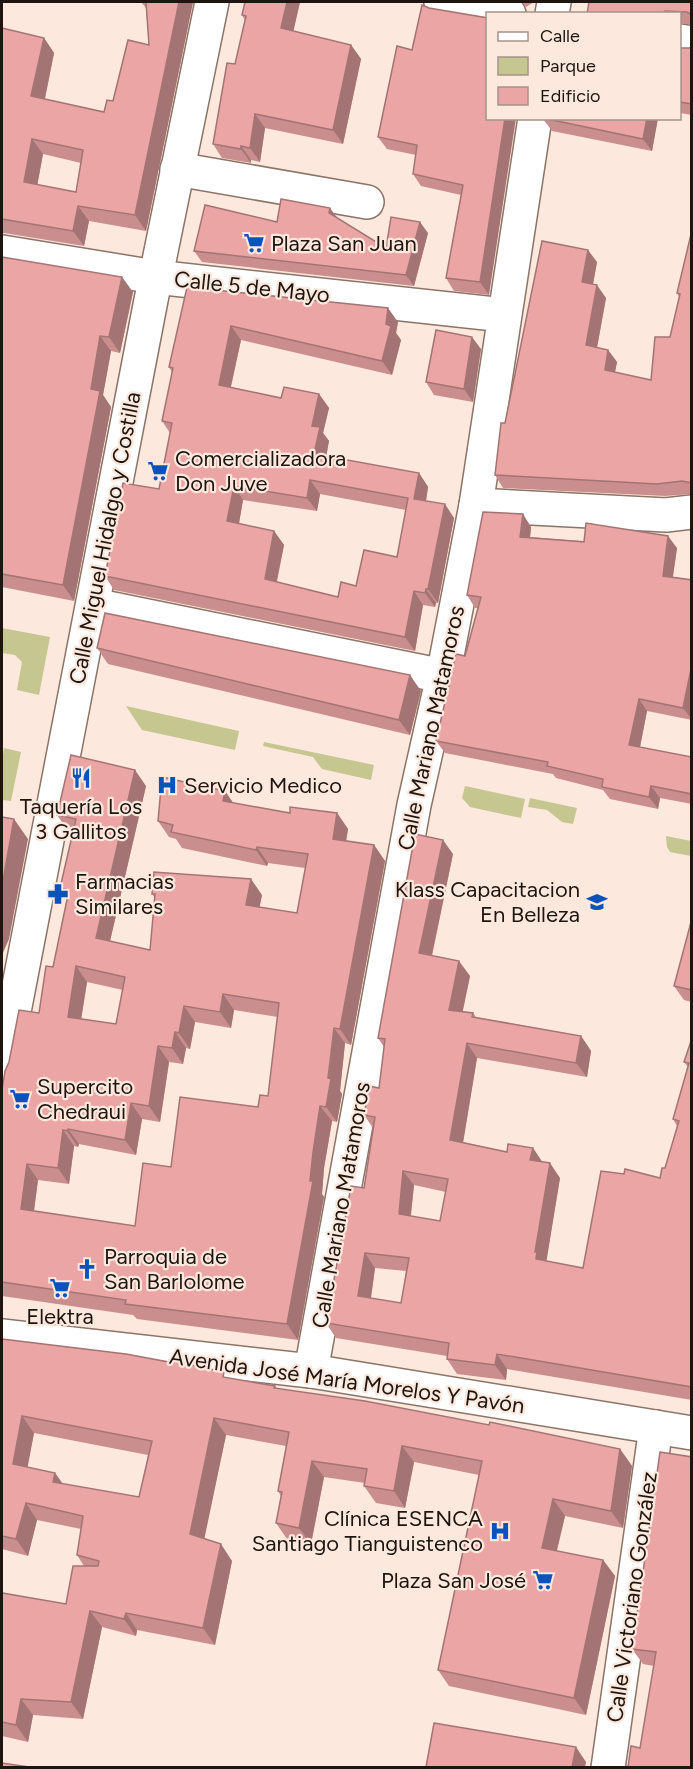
<svg xmlns="http://www.w3.org/2000/svg" width="693" height="1769" font-family="Figtree,sans-serif">
  <rect width="100%" height="100%" fill="#fde8dd"/>
  <g fill="#c5c690">
    <path d="M2,628L50,637L39,695L17,690L22,662L15,655L2,653Z"/>
    <path d="M126,706L239,731L235,750L142,730Z"/>
    <path d="M264,742L374,765L371,780L322,769L313,757L263,746Z"/>
    <path d="M4,748L21,752L11,801L2,800V760Z"/>
    <path d="M465,786L525,799L521,818L470,807L462,798Z"/>
    <path d="M530,798L577,808L573,824L562,822L547,810L528,807Z"/>
    <path d="M666,836L691,841V856L670,852L667,847Z"/>
  </g>
  <g fill="none" stroke-linecap="round" stroke-linejoin="round">
    <g stroke="#8b7468" stroke-width="36">
      <g id="minor">
        <path d="M441,2L509,14"/>
        <path d="M552,14L554,2"/>
        <path d="M680,41L692,43"/>
        <path d="M177,169L367,202"/>
        <path d="M2,252L155,277L504,315"/>
        <path d="M476,505L666,515L692,512"/>
        <path d="M93,605L443,676"/>
        <path d="M311,1371L414,805L443,676L476,505L535,118"/>
      </g>
    </g>
    <g stroke="#8b7468" stroke-width="36">
      <g id="major">
        <path d="M2,1074L151,300L212,2"/>
        <path d="M2,1336L311,1371L692,1433"/>
        <path d="M608,1768L656,1427"/>
      </g>
    </g>
    <use href="#minor" stroke="#fff" stroke-width="33"/>
    <use href="#major" stroke="#fff" stroke-width="33"/>
  </g>
  <g fill="#ca8e8e" fill-rule="evenodd">
    <path d="M141,2H193L146,231L89,221L84,246L4,233L2,234V28L44,38L54,53L45,99L104,112L113,101L149,45L146,8ZM43,154L81,163L76,192L37,185Z"/>
    <path d="M300,2L293,31L351,45L361,59L343,144L265,128L260,162L251,160V163L222,158L213,144L235,64L245,20L242,15Z"/>
    <path d="M522,2H534L526,7Z"/>
    <path d="M692,2V24H680V14H587Z"/>
    <path d="M422,5L489,295L454,291L446,278L461,195L421,186L413,174L416,155L387,149L378,137L412,50Z"/>
    <path d="M692,47V115L680,113V48H689Z"/>
    <path d="M658,118L652,151L552,131L543,119Z"/>
    <path d="M338,218L386,248L428,233L414,286L202,262L194,251L277,222Z"/>
    <path d="M692,230V494L665,496L503,488L495,475L505,423L597,262L593,284L606,298L597,348L608,350L617,362L615,372L651,380L670,337L679,297L677,293Z"/>
    <path d="M2,257L133,292L120,353L111,351L103,395L111,407L74,601L2,587Z"/>
    <path d="M187,287L398,322L396,333L401,340L392,375L241,340L231,387L281,398L319,394L329,408L323,433L329,441L326,457L419,473L428,487L426,501L454,518L438,603H436L435,607L423,605L415,651L114,590L105,576L159,489L170,433L162,421L172,372L169,367ZM320,494L406,510L397,557L356,586L338,597L277,582L284,545L274,531L239,523L243,500L317,511Z"/>
    <path d="M481,349L473,402L434,395L426,382Z"/>
    <path d="M531,527L530,537L677,548L673,577L692,580V720L647,711L640,747L692,757V804L660,798L658,809L610,799L603,790L556,778L553,774L445,753L436,741L465,656L478,608H475L467,595Z"/>
    <path d="M97,648L421,691L410,735L108,664Z"/>
    <path d="M146,786L110,941L150,950L155,898L152,894L262,895L259,907L297,913L305,868L268,863L267,866L182,848L176,839L169,837L158,821L225,791L233,803L290,813H337L348,829L346,841L374,845L385,861L351,1045L345,1043L340,1091L342,1094L337,1122L332,1121L324,1168L322,1194L324,1197L298,1340L137,1319L133,1315L2,1296V1090L39,1013L53,967L67,898L60,888L73,832L68,831L57,815ZM87,982L123,990L116,1024L81,1019ZM234,1010L278,1017L268,1096L258,1107L171,1167L135,1226L34,1211L38,1180L69,1184L74,1146L78,1147L79,1144L136,1155L142,1119L160,1122L169,1062L183,1064L186,1048L190,1049L195,1022L231,1028Z"/>
    <path d="M453,854L432,956L470,976L462,1012L473,1013L476,1017L581,1036L591,1051L587,1077L477,1058L463,1142L507,1152L533,1148L542,1162L560,1178L546,1261L583,1268L624,1174L660,1178L665,1168L677,1126L673,1119L688,1067L684,1062L692,1038V1400L507,1369L506,1380L457,1374L447,1359V1356L336,1338L326,1323L364,1188L373,1128L364,1115L379,1088L384,1047L378,1038ZM414,1185L446,1192L440,1221L411,1216ZM375,1268L406,1271L401,1303L371,1298Z"/>
    <path d="M692,922V1002L684,1000L674,986Z"/>
    <path d="M2,1339L275,1386L277,1389L620,1449L632,1466L623,1528L565,1516L557,1551L603,1560L615,1576L586,1715L449,1686L438,1670L479,1475L414,1462L405,1508L376,1503L364,1486L365,1483L324,1477L311,1544L287,1539L276,1523L281,1496L278,1491L286,1446L226,1435L204,1538L232,1561L215,1645L137,1630L136,1636L102,1627L83,1719L33,1715L28,1742L2,1736V1593L66,1604L84,1566L77,1555L81,1529L37,1520L28,1556L2,1549ZM34,1433L148,1455L139,1497L63,1484L55,1473L27,1467Z"/>
    <path d="M692,1457L640,1748L654,1666L643,1664L632,1649Z"/>
  </g>
  <g fill="#a47474">
    <path d="M179,2H193L146,231L135,215Z"/>
    <path d="M287,2H300L291,42L281,28Z"/>
    <path d="M44,38L54,53L42,112L31,96Z"/>
    <path d="M351,45L361,59L343,144L333,130Z"/>
    <path d="M255,114L265,128L260,162L250,148Z"/>
    <path d="M505,118H516L489,295L480,282Z"/>
    <path d="M647,118H658L652,151L643,139Z"/>
    <path d="M32,139L43,154L35,198L24,182Z"/>
    <path d="M241,146L251,160V163L241,149Z"/>
    <path d="M78,206L89,221L84,246L73,231Z"/>
    <path d="M330,208L338,219L329,213Z"/>
    <path d="M420,222L428,233L414,286L406,275Z"/>
    <path d="M588,250L597,262L591,295L582,282Z"/>
    <path d="M122,277L133,292L120,353L109,337Z"/>
    <path d="M597,285L606,298L595,358L586,345Z"/>
    <path d="M388,308L398,322L396,333L401,340L392,375L382,361Z"/>
    <path d="M231,326L241,340L228,399L219,385Z"/>
    <path d="M100,336L111,351L103,395L111,407L74,601L63,585L91,389Z"/>
    <path d="M472,337L481,349L473,402L464,389Z"/>
    <path d="M608,350L617,362L613,382L605,370Z"/>
    <path d="M319,394L329,408L323,433L329,441L324,468L314,454L312,426Z"/>
    <path d="M419,473L428,487L424,513L414,499Z"/>
    <path d="M310,480L320,494L317,511L307,498Z"/>
    <path d="M234,486L243,500L237,535L227,521Z"/>
    <path d="M445,504L454,518L438,603L428,589Z"/>
    <path d="M523,514L531,527L529,549L520,537Z"/>
    <path d="M274,531L284,545L274,593L265,579Z"/>
    <path d="M668,536L677,548L671,588L663,576Z"/>
    <path d="M426,589L436,603L435,607L425,593Z"/>
    <path d="M414,591L423,605L415,651L405,637Z"/>
    <path d="M692,664V720L683,708Z"/>
    <path d="M410,675L421,691L410,735L399,720Z"/>
    <path d="M639,699L647,711L638,757L629,745Z"/>
    <path d="M135,770L146,786L107,954L96,938Z"/>
    <path d="M651,786L660,798L658,809L649,797Z"/>
    <path d="M225,791L236,807L223,801Z"/>
    <path d="M337,813L348,829L344,854L333,839Z"/>
    <path d="M14,819L28,839L9,939L2,955V886Z"/>
    <path d="M443,840L453,854L429,968L419,953Z"/>
    <path d="M374,845L385,861L351,1045L340,1029Z"/>
    <path d="M257,847L268,863L267,866L256,850Z"/>
    <path d="M251,879L262,895L257,921L246,905Z"/>
    <path d="M459,961L470,976L460,1025L449,1010Z"/>
    <path d="M76,966L87,982L79,1033L68,1017Z"/>
    <path d="M223,994L234,1010L231,1028L220,1012Z"/>
    <path d="M184,1006L195,1022L190,1049L179,1033Z"/>
    <path d="M334,1028L345,1043L340,1091L342,1094L337,1122L326,1107Z"/>
    <path d="M175,1032L186,1048L183,1064L172,1048Z"/>
    <path d="M581,1036L591,1051L587,1077L576,1063Z"/>
    <path d="M467,1043L477,1058L461,1155L450,1140Z"/>
    <path d="M158,1046L169,1062L160,1122L149,1106Z"/>
    <path d="M131,1103L142,1119L136,1155L125,1140Z"/>
    <path d="M320,1106L332,1121L324,1168L322,1194L324,1197L298,1340L287,1324L310,1181L313,1152Z"/>
    <path d="M68,1129L79,1144L78,1147L67,1131Z"/>
    <path d="M63,1130L74,1146L69,1184L58,1168Z"/>
    <path d="M533,1148L543,1163L530,1160Z"/>
    <path d="M550,1163L560,1178L546,1264L536,1259L535,1252Z"/>
    <path d="M27,1164L38,1180L32,1225L21,1209Z"/>
    <path d="M403,1171L414,1185L409,1229L399,1214Z"/>
    <path d="M365,1253L375,1268L369,1311L358,1296Z"/>
    <path d="M497,1354L507,1369L506,1380L495,1365Z"/>
    <path d="M22,1416L34,1433L25,1481L13,1464Z"/>
    <path d="M214,1418L226,1435L202,1550L190,1534Z"/>
    <path d="M402,1446L414,1462L405,1508L394,1491Z"/>
    <path d="M620,1449L632,1466L623,1528L611,1511Z"/>
    <path d="M312,1461L324,1477L311,1544L299,1528Z"/>
    <path d="M55,1473L67,1490L53,1482Z"/>
    <path d="M553,1499L565,1516L553,1565L542,1548Z"/>
    <path d="M26,1503L37,1520L28,1556L16,1539Z"/>
    <path d="M221,1544L232,1561L215,1645L203,1628Z"/>
    <path d="M603,1560L615,1576L586,1715L574,1698Z"/>
    <path d="M90,1611L102,1627L83,1719L71,1702Z"/>
    <path d="M126,1613L137,1630L136,1636L124,1619Z"/>
    <path d="M21,1699L33,1715L28,1742L16,1725Z"/>
    <path d="M576,1747L586,1762L585,1767H572Z"/>
  </g>
  <g fill="#eba5a5" stroke="#a47474" stroke-width="1.5" fill-rule="evenodd">
    <path d="M146,2H179L135,215L78,206L73,231L2,219V28L44,38L31,96L104,112L107,100L113,101L128,40L149,45ZM32,139L83,150L76,192L24,182Z"/>
    <path d="M245,2H287L281,28L351,45L333,130L255,114L250,148L241,146V149L213,144L227,63L235,64L246,16L242,15Z"/>
    <path d="M589,2H692V15L687,12L665,11L662,14H587Z"/>
    <path d="M422,5L429,8L488,18V118H505L480,282L446,278L463,185L413,174L417,145L378,137L397,46L412,50Z"/>
    <path d="M692,47V104L680,102V48H689Z"/>
    <path d="M543,118H647L643,139Z"/>
    <path d="M281,199L330,208L329,213L386,248L391,217L420,222L406,275L194,251L205,205L277,222Z"/>
    <path d="M692,230V483L682,481L657,484L495,475L501,423H505L542,241L588,250L582,282L597,285L586,345L608,350L605,370L651,380L655,337H670L680,294L677,293Z"/>
    <path d="M2,257L122,277L109,337L100,336L91,389L100,391L63,585L2,574Z"/>
    <path d="M187,287L388,308L386,324L391,326L382,361L231,326L219,385L281,398L284,387L319,394L312,426L320,427L314,454L419,473L414,499L445,504L428,589H426L425,593L414,591L405,637L105,576L123,483L159,489L172,423L162,421L173,368L169,367ZM310,480L408,498L397,557L364,550L356,586L341,582L338,597L265,579L274,531L227,521L234,486L307,498Z"/>
    <path d="M436,330L472,337L464,389L426,382Z"/>
    <path d="M483,512L523,514L520,537L584,542L586,523L668,536L663,576L692,580V664L683,708L639,699L629,745L692,757V794L651,786L649,797L602,787L603,779L547,766L548,762L436,741L456,654L465,656L481,597L467,595Z"/>
    <path d="M105,613L410,675L399,720L97,648Z"/>
    <path d="M71,755L135,770L96,938L150,950L155,894H152L154,872L251,879L246,905L297,913L308,854L257,847L256,850L171,832L173,825L158,821L162,777L225,791L223,801L290,813V807L337,813L333,839L374,845L340,1029L334,1028L328,1078L331,1079L326,1107L320,1106L313,1152L310,1181H313L287,1324L125,1304L126,1300L2,1282V1090L5,1071L9,1062L19,1010L39,1013L46,966L53,967L69,890L60,888L76,819L57,815ZM76,966L125,977L116,1024L68,1017ZM223,994L279,1003L268,1096L260,1095L258,1107L180,1097L171,1167L143,1163L135,1226L21,1209L27,1164L58,1168L63,1130L67,1131L68,1129L125,1140L131,1103L149,1106L158,1046L172,1048L175,1032L179,1033L184,1006L220,1012Z"/>
    <path d="M2,817L14,819L2,886Z"/>
    <path d="M415,834L443,840L419,953L459,961L449,1010L473,1013L472,1017L581,1036L576,1063L467,1043L450,1140L507,1152L508,1144L533,1148L530,1160L550,1163L535,1252H537L536,1259L583,1268L601,1171L624,1174L625,1169L660,1178L662,1168H665L679,1121L673,1119L689,1063L684,1062L692,1038V1387L497,1354L495,1365L447,1359L449,1343L326,1323L351,1186L364,1188L375,1117L364,1115L369,1086L379,1088L385,1039L378,1038ZM403,1171L448,1179L440,1221L399,1214ZM365,1253L409,1258L401,1303L358,1296Z"/>
    <path d="M691,922H692V990L674,986Z"/>
    <path d="M2,1339L126,1354L169,1362V1360L224,1372L223,1377L275,1386L274,1388L365,1401L489,1425L490,1422L620,1449L611,1511L553,1499L542,1548L603,1560L574,1698L438,1670L482,1461L402,1446L394,1491L364,1486L367,1469L312,1461L299,1528L276,1523L282,1492L278,1491L289,1432L214,1418L190,1534L221,1544L203,1628L126,1613L124,1619L90,1611L71,1702L21,1699L16,1725L2,1722V1593L66,1604L73,1566H98L99,1561L77,1555L83,1516L26,1503L16,1539L2,1536ZM22,1416L152,1441L139,1497L53,1482L55,1473L13,1464Z"/>
    <path d="M660,1452L692,1457V1767H628L631,1746L640,1748L656,1652L632,1649Z"/>
    <path d="M434,1723L576,1747L572,1767H426Z"/>
    <path d="M2,1763L29,1767H2Z"/>
  </g>
  <defs>
    <g id="supermarket-bare" transform="scale(1.62)"><path d="M-6-5.5h2.5l.6 2H6L4.5 2H-2.5L-4.4-4H-6ZM-1.5 3.2a1.3 1.3 0 1 0 .1 0ZM3 3.2a1.3 1.3 0 1 0 .1 0Z" fill="#0a52bc" stroke="#fde8dd" stroke-width="2.5" paint-order="stroke"/></g>
    <g id="restaurant-bare" transform="scale(1.62)"><path d="M-5-6h1v4h1v-4h1v4h1v-4h1v5L-1.5 .5V6h-2V.5L-5-1ZM5-6V6H3V1.5H1.5Q1.5-4 5-6Z" fill="#0a52bc" stroke="#fde8dd" stroke-width="2.5" paint-order="stroke"/></g>
    <g id="hospital-bare" transform="scale(1.62)"><path d="M-5-5h3v3.5h4V-5h3V5h-3V1.5h-4V5h-3Z" fill="#0a52bc" stroke="#fde8dd" stroke-width="2.5" paint-order="stroke"/></g>
    <g id="pharmacy-bare" transform="scale(1.62)"><path d="M-2-6h4v4h4v4h-4v4h-4v-4h-4v-4h4Z" fill="#0a52bc" stroke="#fde8dd" stroke-width="2.5" paint-order="stroke"/></g>
    <g id="university-bare" transform="scale(1.62)"><path d="M0-5L7-2L0 1L-7-2ZM-4 1L0 2.5L4 1V4Q0 6-4 4Z" fill="#0a52bc" stroke="#fde8dd" stroke-width="2.5" paint-order="stroke"/></g>
    <g id="church-bare" transform="scale(1.62)"><path d="M-1.2-6h2.4v3.5h3.3v2.4h-3.3V6h-2.4V-.1h-3.3v-2.4h3.3Z" fill="#0a52bc" stroke="#fde8dd" stroke-width="2.5" paint-order="stroke"/></g>
  </defs>
  <g fill-rule="evenodd">
    <use href="#supermarket-bare" x="254" y="243"/>
    <use href="#supermarket-bare" x="158" y="471"/>
    <use href="#restaurant-bare" x="81" y="778"/>
    <use href="#hospital-bare" x="167" y="785"/>
    <use href="#pharmacy-bare" x="58" y="894"/>
    <use href="#university-bare" x="597" y="902"/>
    <use href="#supermarket-bare" x="20" y="1099"/>
    <use href="#church-bare" x="87" y="1269"/>
    <use href="#supermarket-bare" x="60" y="1288"/>
    <use href="#hospital-bare" x="500" y="1531"/>
    <use href="#supermarket-bare" x="543" y="1580"/>
  </g>
  <g text-anchor="middle" dominant-baseline="central" stroke-width="4.5" stroke-linejoin="round" paint-order="stroke">
    <g font-size="22" fill="#1e1510" stroke="#fde8dd" text-anchor="start">
      <text x="271" y="243">Plaza San Juan</text>
      <text x="175" y="458">Comercializadora<tspan x="175" dy="25">Don Juve</tspan></text>
      <text x="184" y="785">Servicio Medico</text>
      <text x="81" y="806" text-anchor="middle">Taquería Los<tspan x="81" dy="25">3 Gallitos</tspan></text>
      <text x="75" y="881">Farmacias<tspan x="75" dy="25">Similares</tspan></text>
      <text x="580" y="889" text-anchor="end">Klass Capacitacion<tspan x="580" dy="25">En Belleza</tspan></text>
      <text x="37" y="1086">Supercito<tspan x="37" dy="25">Chedraui</tspan></text>
      <text x="104" y="1256">Parroquia de<tspan x="104" dy="25">San Barlolome</tspan></text>
      <text x="60" y="1316" text-anchor="middle">Elektra</text>
      <text x="483" y="1518" text-anchor="end">Clínica ESENCA<tspan x="483" dy="25">Santiago Tianguistenco</tspan></text>
      <text x="526" y="1580" text-anchor="end">Plaza San José</text>
    </g>
    <g font-size="22" fill="#1e1510" stroke="#fde8dd">
      <text transform="translate(252 287) rotate(6)">Calle 5 de Mayo</text>
      <text transform="translate(105 538) rotate(-79)">Calle Miguel Hidalgo y Costilla</text>
      <text transform="translate(431 728) rotate(-78)">Calle Mariano Matamoros</text>
      <text transform="translate(341 1205) rotate(-80)">Calle Mariano Matamoros</text>
      <text transform="translate(347 1381) rotate(8)">Avenida José María Morelos Y Pavón</text>
      <text transform="translate(632 1597) rotate(-82)">Calle Victoriano González</text>
    </g>
  </g>
  <rect width="693" height="1769" fill="none" stroke="#1e1510" stroke-width="6"/>
  <rect x="486" y="12" width="195" height="108" fill="#fde8dd" stroke="#a4948b" stroke-width="1.5"/>
  <rect x="498" y="32" width="30" height="9" fill="#ffffff" stroke="#a4948b" stroke-width="1.5"/>
  <text x="540" y="42" font-size="18" fill="#1e1510">Calle</text>
  <rect x="498" y="57" width="30" height="18" fill="#c5c690" stroke="#a4948b" stroke-width="1.5"/>
  <text x="540" y="72" font-size="18" fill="#1e1510">Parque</text>
  <rect x="498" y="87" width="30" height="18" fill="#eba5a5" stroke="#a4948b" stroke-width="1.5"/>
  <text x="540" y="102" font-size="18" fill="#1e1510">Edificio</text>
</svg>
